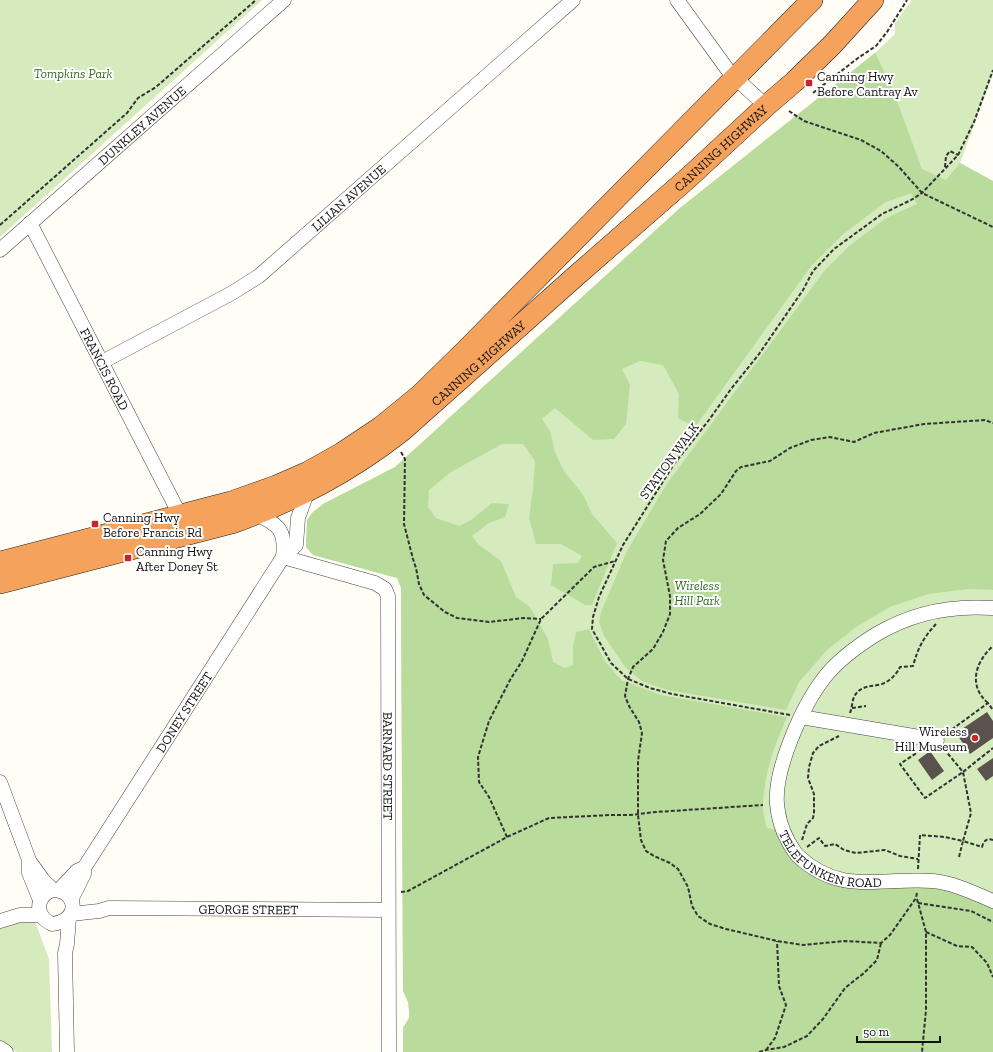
<svg xmlns="http://www.w3.org/2000/svg" width="993" height="1052" font-family="'Zilla Slab',serif">
  <rect width="100%" height="100%" fill="#fffdf5"/>
  <g fill="#d5ebbd">
    <path d="M0,0H262L0,237Z"/>
    <path d="M912,0H993V74L960,163L993,181V1052H403V1028L409,1018V1010L408,1002L403,991L401,588L397,578L313,555L306,547L307,520L312,513L323,504L395,467L680,208L875,53L895,34V23Z"/>
    <path d="M34,919L49,959L52,1052H17L0,1041V926Z"/>
  </g>
  <path fill="#b9dc9c" d="M875,53L891,85L922,169L946,180L960,163L993,181V590L969,589L928,594L890,607L856,627L827,650L799,682L786,710L667,690L642,681L626,668L604,636L599,622L601,612L627,551L666,485L825,270L849,246L886,218L917,204L911,193L884,203L841,236L812,265L695,427L678,418L679,394L663,365L640,361L622,369L630,385L626,424L614,439L593,440L555,408L542,419L550,431L555,452L564,471L584,496L592,514L617,543L592,605H585L551,585L553,564L578,563L582,556L561,544H536L529,518L533,489L535,461L523,444H502L451,472L429,490L428,507L436,518L459,526L471,520L492,503L509,504L505,517L489,523L472,536L478,544L501,561L516,597L530,607L548,639L553,662L565,668L573,665V646L576,632L589,629L604,660L621,680L661,695L787,717C775,744 764,773 763,804C762,812 765,821 767,828L777,830L814,875L834,885L852,888H932L961,894L993,907V1052H403V1028L409,1018V1010L408,1002L403,991L401,588L397,578L313,555L306,547L307,520L312,513L323,504L395,467L680,208Z"/>
  <g fill="#5a524d">
    <path d="M987,712L993,721V738L970,754L956,733Z"/>
    <path d="M930,751L944,771L932,780L918,760Z"/>
    <path d="M993,758V776L986,781L977,769Z"/>
  </g>
  <g fill="none" stroke-linecap="round" stroke-linejoin="round">
    <g stroke="#444" stroke-width="15">
      <g id="minor">
        <path d="M677,0L730,73L766,106"/>
        <path id="s1" d="M30,223L180,515"/>
        <path id="s2" d="M0,250L284,0"/>
        <path id="s3" d="M102,362L232,293L259,276L573,0"/>
        <path d="M256,514C279,525 286,530 283,557"/>
        <path id="s4" d="M283,557L375,583L385,589L388,596L389,1052"/>
        <path id="s5" d="M993,608C951,605 911,613 875,635C856,647 837,661 824,678C803,705 774,769 777,804C778,816 782,830 788,841C791,846 794,852 798,856C841,896 881,877 933,881C954,883 974,893 993,901"/>
        <path d="M801,717L937,740"/>
        <path d="M0,782L29,860V873L40,900"/>
        <path d="M30,862L43,880L53,890"/>
        <path d="M53,890C79,891 80,921 52,924C48,922 44,920 42,916C35,905 42,893 53,890Z"/>
        <path id="s6" d="M59,890L77,871L84,868L283,557L296,545L298,518L307,493"/>
        <path d="M71,900L84,874V868"/>
        <path id="s7" d="M71,914L99,911L109,908L388,910"/>
        <path d="M0,921L20,915H41"/>
        <path d="M0,1048L6,1052"/>
        <path d="M67,1052L65,953L67,944L69,918"/>
      </g>
    </g>
    <g stroke="#222" stroke-width="22">
      <g id="highway">
        <path d="M0,562L231,502L276,486L308,472L342,453L381,427L419,396L466,350L812,0"/>
        <path id="s8" d="M0,583L235,522C298,499 351,471 403,430L577,275L688,178L766,106L794,82L832,45L873,0"/>
      </g>
    </g>
    <g stroke="#333" stroke-width="2" stroke-dasharray="4 2" stroke-linecap="butt">
      <path d="M813,93L858,58L876,46L887,32L907,0"/>
      <path d="M789,111L804,121L861,140L881,151L899,167L922,193L993,227"/>
      <path d="M945,167L946,156L950,151L958,155"/>
      <path d="M0,225L127,113L138,98L156,87L256,0"/>
      <path d="M401,452L405,459L404,524L413,559L416,568L419,584L424,595L445,612L457,618L489,622L524,618L541,619"/>
      <path d="M988,703C968,686 975,662 993,646"/>
      <path d="M852,708L866,706"/>
      <path d="M850,713C852,708 852,702 854,697C860,685 871,687 882,684C890,681 896,675 900,667L913,666C918,648 923,638 936,624"/>
      <path d="M790,715L672,694L650,688L628,679L611,663L592,629L593,617L599,597L623,545L674,464L709,420L731,389L759,354L803,290L813,271L834,249L882,214L911,200L922,193L958,155L974,122L993,70"/>
      <path d="M947,733L988,703L993,710"/>
      <path d="M944,749L963,772L993,748"/>
      <path d="M921,750L900,764L925,798L963,772L971,813L963,841L982,847C984,840 987,838 993,840"/>
      <path d="M507,837L489,797L479,782L478,757L489,721L510,680L522,661L541,619L594,567L615,561"/>
      <path d="M802,840L807,824L813,818L814,813V794L808,778L809,767L813,753L819,746L839,736"/>
      <path d="M807,847L819,838L825,846L835,844L844,850L856,853L885,850L900,856L918,859"/>
      <path d="M918,869L920,835L945,837L963,841L959,857"/>
      <path d="M401,892L408,891L507,837L549,818L611,815H630L656,812L763,805"/>
      <path d="M917,893L916,898L890,935L881,943L845,941L803,945L777,941L726,929L710,924L698,916L692,906L688,887L678,869L670,863L654,856L646,851L641,840L638,815V761L642,733L639,722L629,706L625,696L628,679L633,667L653,649L663,632L670,614V596L663,560L666,541L678,528L700,514L721,494L736,471L741,467L770,461L790,448L811,440L830,437L854,442L874,433L924,424L985,420L993,423"/>
      <path d="M917,899L926,932V1010L922,1052"/>
      <path d="M918,903L971,911L993,922"/>
      <path d="M926,932L957,946L972,947L987,963L993,977"/>
      <path d="M766,1050L775,1038L786,1005L779,986L777,941"/>
      <path d="M759,1052L766,1050L784,1047L807,1036L823,1019L845,988L864,973L877,960L881,943"/>
    </g>
    <use href="#minor" stroke="#fff" stroke-width="14"/>
    <use href="#highway" stroke="#f5a25d" stroke-width="21"/>
  </g>
  <g fill="#c4262e" stroke="#fff" stroke-width="1.5">
    <rect x="805" y="79" width="8" height="8" rx="2"/>
    <rect x="91" y="520" width="8" height="8" rx="2"/>
    <rect x="124" y="554" width="8" height="8" rx="2"/>
    <circle cx="975" cy="738" r="4"/>
  </g>
  <g text-anchor="middle" dominant-baseline="central" stroke-width="4" stroke-linejoin="round" paint-order="stroke">
    <g font-size="13" font-style="italic" fill="#2f6b1f" stroke="#fff">
      <text x="73" y="73">Tompkins Park</text>
      <text x="697" y="585">Wireless<tspan x="697" dy="15">Hill Park</tspan></text>
    </g>
    <g font-size="13" fill="#111" stroke="#fff" text-anchor="start">
      <text x="817" y="76">Canning Hwy<tspan x="817" dy="15">Before Cantray Av</tspan></text>
      <text x="103" y="517">Canning Hwy<tspan x="103" dy="15">Before Francis Rd</tspan></text>
      <text x="136" y="551">Canning Hwy<tspan x="136" dy="15">After Doney St</tspan></text>
      <text x="967" y="731" text-anchor="end">Wireless<tspan x="967" dy="15">Hill Museum</tspan></text>
    </g>
    <g font-size="13" fill="#111" stroke="#fff">
      <text stroke="none"><textPath href="#s2" startOffset="189">DUNKLEY AVENUE</textPath></text>
      <text stroke="none"><textPath href="#s8" startOffset="860">CANNING HIGHWAY</textPath></text>
      <text stroke="none"><textPath href="#s3" startOffset="298">LILIAN AVENUE</textPath></text>
      <text stroke="none"><textPath href="#s8" startOffset="536">CANNING HIGHWAY</textPath></text>
      <text stroke="none"><textPath href="#s1" startOffset="164">FRANCIS ROAD</textPath></text>
      <text transform="translate(669 461) rotate(-54)">STATION WALK</text>
      <text stroke="none"><textPath href="#s6" startOffset="219">DONEY STREET</textPath></text>
      <text stroke="none"><textPath href="#s4" startOffset="285">BARNARD STREET</textPath></text>
      <text stroke="none"><textPath href="#s5" startOffset="414">TELEFUNKEN ROAD</textPath></text>
      <text stroke="none"><textPath href="#s7" startOffset="178">GEORGE STREET</textPath></text>
    </g>
  </g>
  <path d="M857 1036v6h83v-6" fill="none" stroke="#111111" stroke-width="2"/>
  <text x="863" y="1036" font-size="12" fill="#111111" stroke="#ffffff" stroke-width="3" paint-order="stroke">50 m</text>
</svg>
